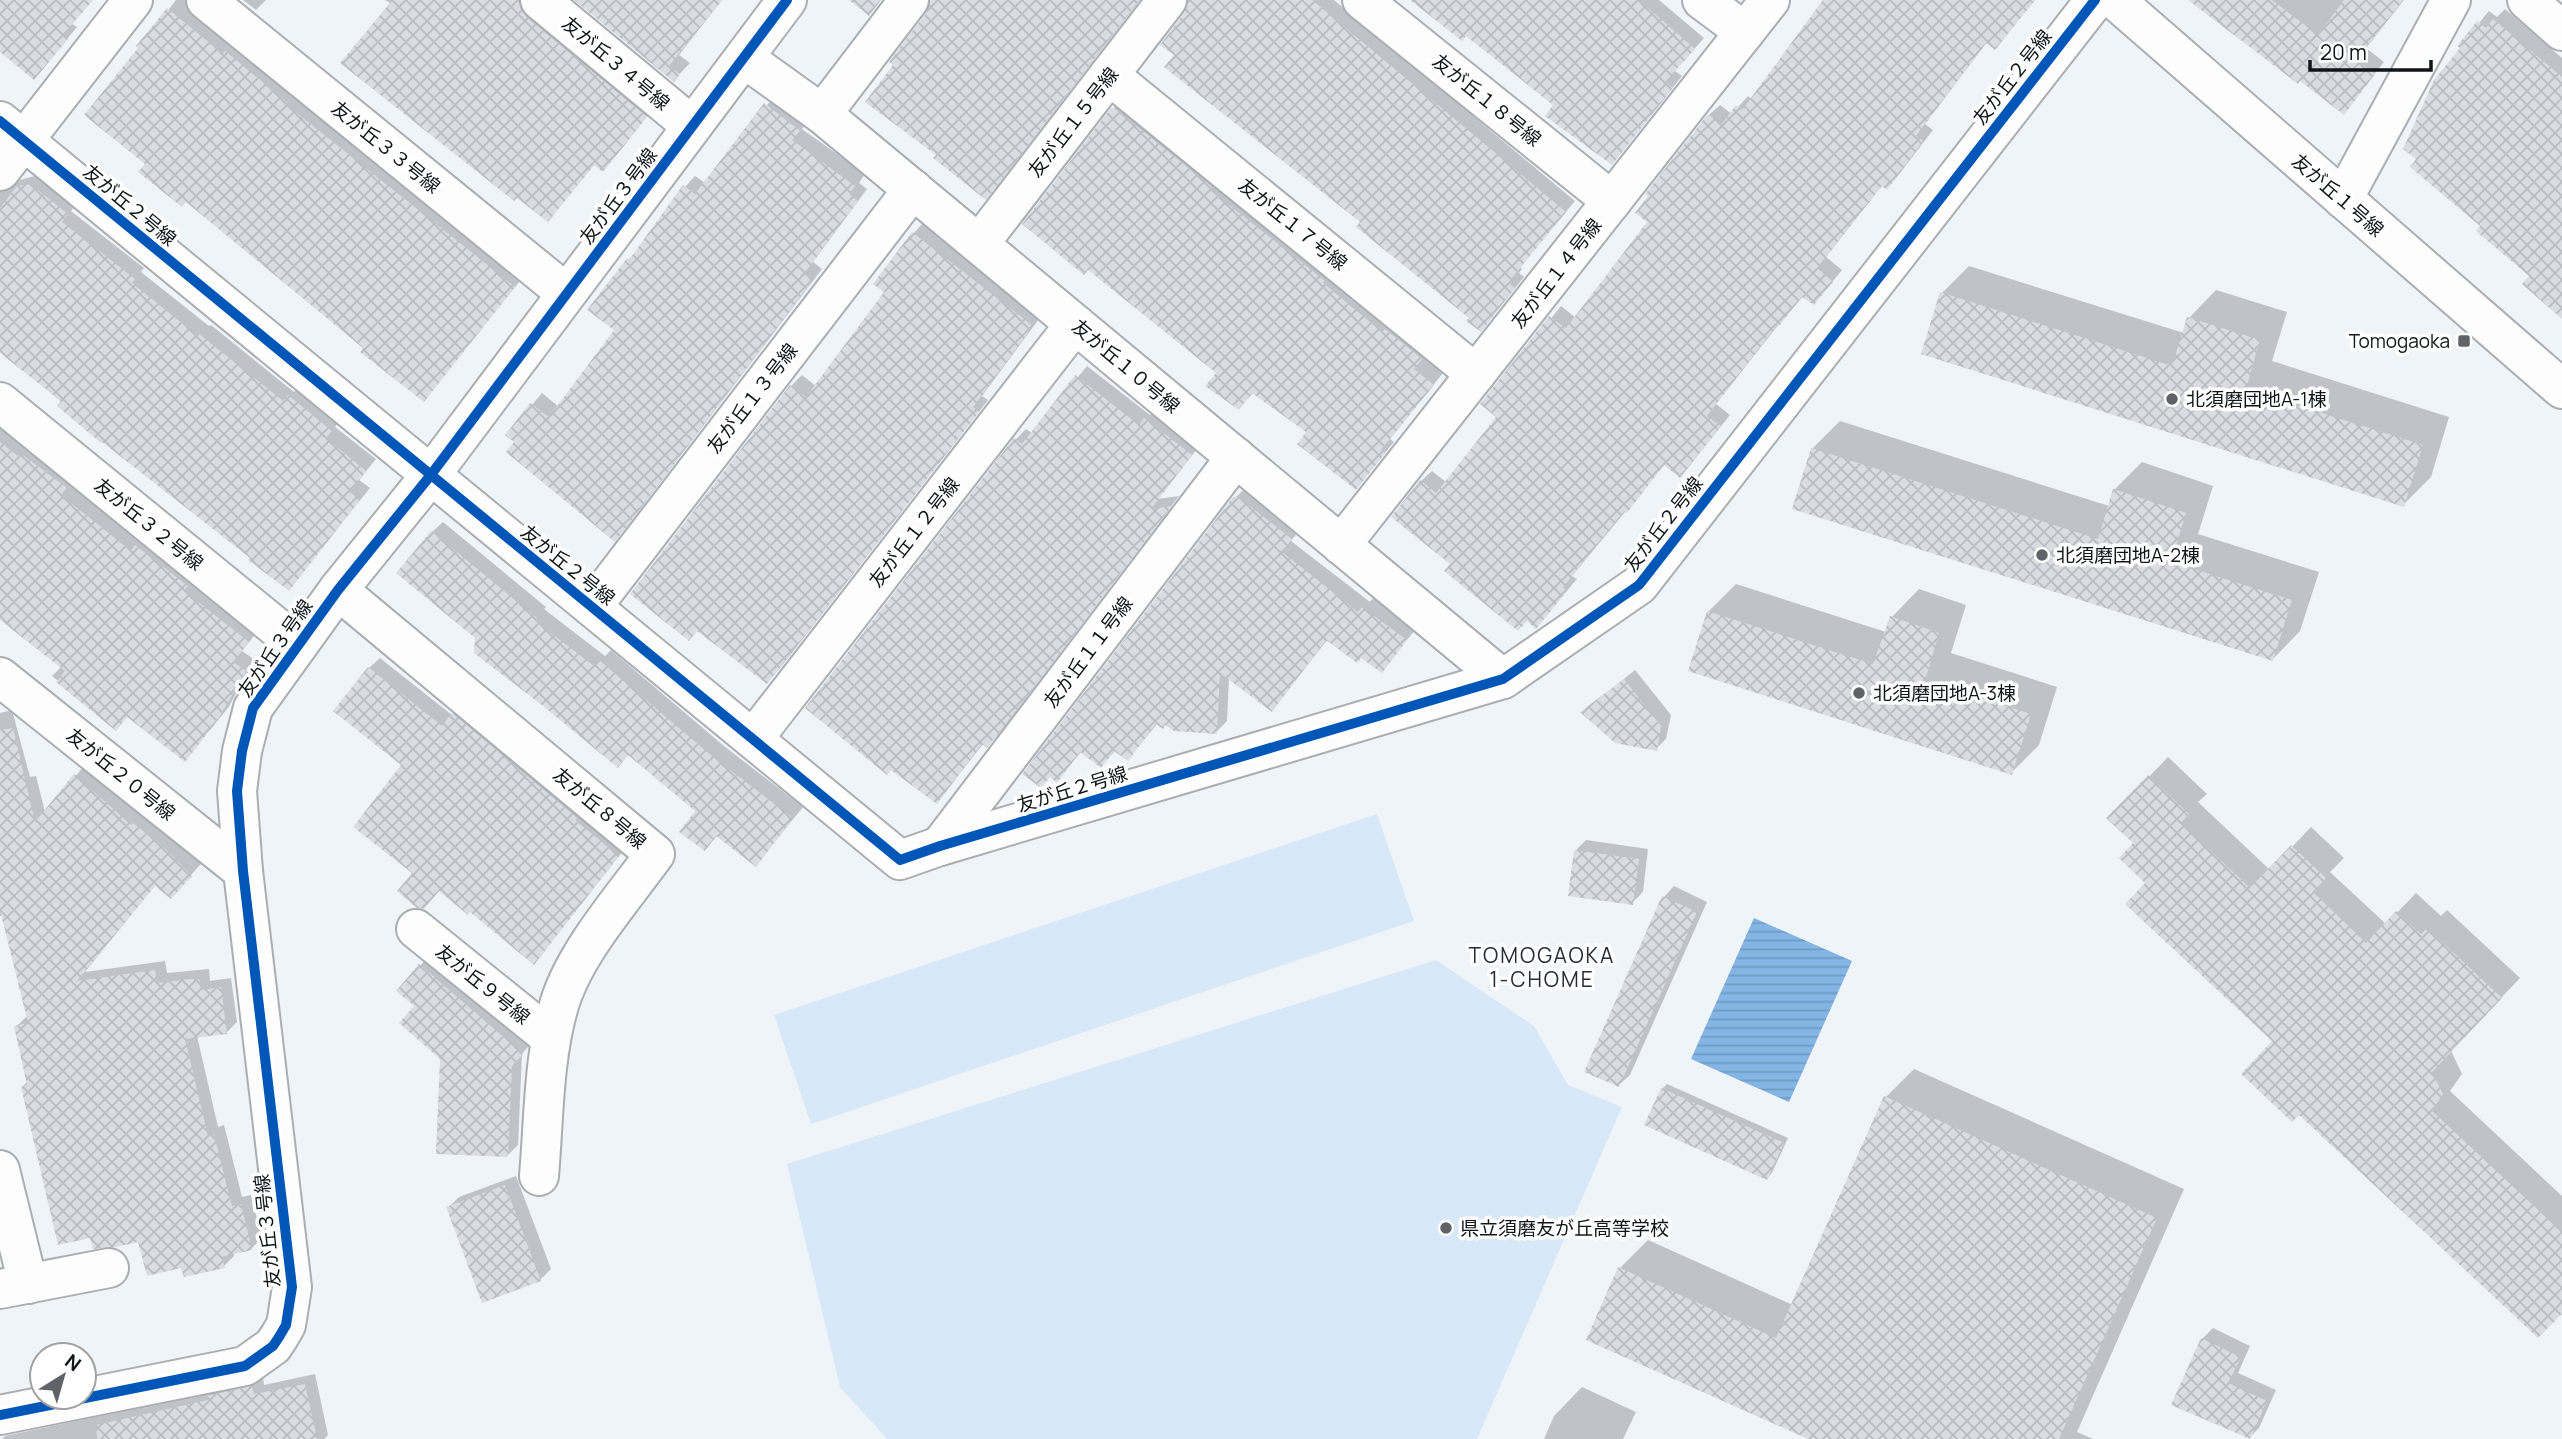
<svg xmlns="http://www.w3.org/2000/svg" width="2562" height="1439" font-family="Manrope,'Noto Sans JP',sans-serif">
  <defs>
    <pattern id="water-rules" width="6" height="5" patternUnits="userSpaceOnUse" patternTransform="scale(1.75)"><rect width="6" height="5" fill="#84b5e4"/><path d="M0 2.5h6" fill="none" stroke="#719bc3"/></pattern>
    <pattern id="building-cross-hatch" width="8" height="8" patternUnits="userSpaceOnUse" patternTransform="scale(1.75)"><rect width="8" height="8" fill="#d9dde2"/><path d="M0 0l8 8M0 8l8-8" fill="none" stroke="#b9bdc1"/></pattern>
  </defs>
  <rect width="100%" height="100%" fill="#eff4f9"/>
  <g fill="#d8e8f8">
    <path d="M1377,814L1414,921L811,1124L774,1015Z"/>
    <path d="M1436,960L1534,1026L1568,1085L1622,1107L1477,1439H887L840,1387L787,1164Z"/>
  </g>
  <path fill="url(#water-rules)" d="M1754,918L1852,961L1789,1102L1691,1059Z"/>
  <g fill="#0003">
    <path d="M0,0H92L72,24L77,27L44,67L0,49Z"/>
    <path d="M176,0H198L524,276L424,400L147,164L86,115Z"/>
    <path d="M243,0H266L256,10Z"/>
    <path d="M385,0H532L656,105L613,159L595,164L548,220L342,62L390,3Z"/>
    <path d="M577,0H722L679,55L690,63L674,80Z"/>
    <path d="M932,0H1140L996,187L938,155L928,14Z"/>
    <path d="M1190,0H1334L1575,201L1520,267L1522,269L1519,273L1524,277L1481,330L1471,318L1176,55Z"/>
    <path d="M1421,0H1659L1704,38L1675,71L1682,76L1612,163L1555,105Z"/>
    <path d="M1823,0H2035L1995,48L1987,42L1925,124L1933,130L1897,177L1887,187L1883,184L1826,257L1842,270L1824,292L1804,295L1779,324L1716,404L1730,415L1690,465L1665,464L1572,576L1577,579L1536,627L1452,564L1421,481L1432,471L1446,482L1498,416L1482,404L1561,306L1576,318L1650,222L1709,115L1720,105L1732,114L1748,96L1752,100Z"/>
    <path d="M2202,0H2404L2366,48L2384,62L2344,112Z"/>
    <path d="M2505,9L2562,58V316L2532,276L2418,159L2463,48L2460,46L2489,11L2497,17Z"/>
    <path d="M776,94L809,120L802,129L865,174L859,183L867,189L813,262L822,269L625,529L507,435L542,393L559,407L616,330L628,260L639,249L685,187L695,176L705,183Z"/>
    <path d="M1124,98L1431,348L1423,357L1443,373L1390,439L1394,442L1356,488L1308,432L1254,392L1239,408L1219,373L1112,110Z"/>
    <path d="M42,174L77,203L71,211L144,268L141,272L209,326L211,325L294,392L300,386L341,420L335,427L376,459L359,480L370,488L288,589L0,351V179L9,183Z"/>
    <path d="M923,223L1042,315L982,396L988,400L781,667L767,682L698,630L689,639L632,594L791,386L802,375L816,386L886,291L913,234Z"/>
    <path d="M1969,266L2184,333L2189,318L2216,290L2287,312L2272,361L2449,417L2431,477L2403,505L1942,293Z"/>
    <path d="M1087,366L1150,415L1156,409L1201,444L1158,499L1179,496L998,735L987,746L984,743L937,802L1016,439L1026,429L1032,433Z"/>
    <path d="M1840,421L2109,506L2114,490L2142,462L2213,486L2198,534L2319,572L2300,631L2273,659L1812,449Z"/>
    <path d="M0,423L258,631L242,651L255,660L228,708L185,760L129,715L116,728L52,676L62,666L0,618Z"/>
    <path d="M1246,487L1301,528L1291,541L1370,602L1374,597L1416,629L1381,671L1361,656L1328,639L1272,710L1229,678L1227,721L1216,732L1158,723L1128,759L1116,750L1101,766L1082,751L1057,780L1235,498Z"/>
    <path d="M443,522L546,607L544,609L605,656L611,650L724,746L803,807L756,865L718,835L705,849L698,811L629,754L618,765L477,638L432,532Z"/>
    <path d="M1736,584L1886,632L1892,617L1919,589L1966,605L1951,653L2057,687L2039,745L2011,773L1708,612Z"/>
    <path d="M380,658L452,715L463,704L628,845L534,962L470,910L440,890L424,907L414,873L404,765L369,668Z"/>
    <path d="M1635,670L1671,715L1666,739L1656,749L1583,712Z"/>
    <path d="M12,710L30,777L36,776L45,812L85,765L143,816L145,814L171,835L201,864L171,897L156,884L85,972L165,961L167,973L209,969L210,981L231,978L237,1022L227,1032L197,1036L218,1127L224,1125L242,1197L251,1195L262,1238L251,1249L234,1253V1256L224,1266L182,1265L139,1240L22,1087L28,1081L16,1027L27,1016L3,916H0V713Z"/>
    <path d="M2168,757L2207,794L2198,802L2270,870L2311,827L2344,858L2330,872L2386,924L2416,893L2441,916L2447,910L2520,978L2451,1051L2462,1074L2450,1091L2562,1196V1312L2275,1041L2148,883L2135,843L2109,818Z"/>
    <path d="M1586,840L1648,849L1643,892L1632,903L1576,850Z"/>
    <path d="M1674,886L1707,902L1630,1075L1619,1085L1664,897Z"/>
    <path d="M430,955L532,1042L522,1054L518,1145L507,1156L442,1058L416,1006L420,966Z"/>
    <path d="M1914,1069L2184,1189L2077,1432L2093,1439H1812L1620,1268L1648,1240L1793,1305L1886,1097Z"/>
    <path d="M1667,1084L1788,1138L1772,1173L1767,1178L1662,1089Z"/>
    <path d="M516,1176L551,1269L540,1280L448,1208L459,1197Z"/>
    <path d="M2213,1328L2250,1346L2238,1373L2276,1390L2259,1428L2249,1438L2202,1339Z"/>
    <path d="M315,1374L328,1435L324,1439H2L5,1436L214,1392L263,1377L264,1385Z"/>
    <path d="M1582,1387L1636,1412L1623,1439H1544L1554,1416Z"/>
  </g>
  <g fill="url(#building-cross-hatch)">
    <path d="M0,0H93L63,35L68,39L34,80L0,52Z"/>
    <path d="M393,0H519L520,8L526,17L647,117L603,172L594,165L548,222L517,198L514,201L340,63Z"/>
    <path d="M574,0H722L669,66L680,74L674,82Z"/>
    <path d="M849,0H881L869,16Z"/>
    <path d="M930,0H1139L986,200L933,158L936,155L865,102L893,65L889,62L926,13Z"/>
    <path d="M1188,0H1312L1566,212L1511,279L1513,280L1510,284L1515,288L1481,332L1466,321L1469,318L1356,227L1360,222L1164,67L1174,55L1160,45L1184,13Z"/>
    <path d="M1410,0H1639L1695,49L1665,82L1673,88L1612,165L1545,116L1553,105L1466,36L1462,41Z"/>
    <path d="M1823,0H2035L1995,50L1986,43L1916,136L1923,141L1887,190L1882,186L1817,268L1833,282L1814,305L1802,297L1779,326L1777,325L1707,416L1721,426L1680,478L1664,465L1627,513L1624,511L1563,587L1567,591L1536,629L1527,621L1518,631L1444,571L1450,564L1391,517L1420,480L1436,493L1496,417L1480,404L1549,316L1566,328L1647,222L1635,213L1648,196L1645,194L1708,114L1722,124L1736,105L1742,110Z"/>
    <path d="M2188,0H2272L2318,35L2344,0H2403L2356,60L2375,74L2344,115L2300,81L2298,84Z"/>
    <path d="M167,8L223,54L225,51L289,104L288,106L515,287L424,402L360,352L363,348L186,202L182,207L138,172L145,164L84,115L138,48L136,46Z"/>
    <path d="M2493,19L2562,77V319L2522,284L2529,276L2476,231L2480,226L2410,167L2416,159L2403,149L2434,80L2460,48L2457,46L2477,21L2486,28Z"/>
    <path d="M764,103L800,131L792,140L855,186L849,194L858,201L804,274L813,280L615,542L506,452L514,442L505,435L530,403L549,417L614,330L587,310L627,258L629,260L683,185L695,194Z"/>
    <path d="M1111,108H1114L1212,187L1210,190L1325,281L1323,283L1382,332L1385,329L1422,359L1414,369L1434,385L1381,450L1385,453L1356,490L1297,444L1306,432L1252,393L1239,410L1205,386L1216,373L1088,270L1084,275L1022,224Z"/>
    <path d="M30,184L68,214L62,222L135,279L132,283L198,336L199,334L283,401L288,395L332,431L326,438L366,471L350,492L360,500L289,591L248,560L250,558L102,442L101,443L57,406L61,401L0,353V208L17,186Z"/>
    <path d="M912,232L1033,326L973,407L979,412L767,684L697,631L689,641L630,594L790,385L806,397L884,292L873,284Z"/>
    <path d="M1940,292L2172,366L2187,317L2260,340L2246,389L2423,445L2404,507L1921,354Z"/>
    <path d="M1075,375L1139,425L1144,418L1192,455L1151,509L1172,506L987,748L982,744L937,804L891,770L887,775L805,708L1014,438L1022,444Z"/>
    <path d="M0,442L18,456L20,453L67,488L61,495L131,551L135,545L188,586L184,591L249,642L233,662L246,671L217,721L185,762L127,717L116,731L56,682L65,671L0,620Z"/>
    <path d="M1811,448L2098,539L2113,489L2186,513L2171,562L2292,600L2273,661L1792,509Z"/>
    <path d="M1237,496L1292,539L1282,552L1358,612L1362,607L1407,640L1382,673L1361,658L1357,663L1326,640L1272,712L1220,673L1217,734L1174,731L1165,725L1163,729L1156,724L1128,761L1114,751L1101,768L1080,752L1057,783L1050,777L1041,788L1022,774L1233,497Z"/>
    <path d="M431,531L537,618L535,621L594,666L599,660L713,757L793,818L756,867L716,836L705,851L679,832L695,811L628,755L618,768L543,706L474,653L475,638L396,573Z"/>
    <path d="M1707,611L1873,664L1890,616L1939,633L1925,681L2031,714L2012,775L1688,671Z"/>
    <path d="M368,667L442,726L452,713L577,818L575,820L619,856L534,965L470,912L468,915L439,891L424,909L417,908L397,891L412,873L353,827L401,765L333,711Z"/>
    <path d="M1624,679L1661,726L1657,751L1615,743L1580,712Z"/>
    <path d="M13,728L35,822L74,774L131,825L133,823L161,845L192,876L171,899L155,886L77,981L155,970L157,983L199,978L201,990L221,987L227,1034L185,1039L208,1136L214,1135L232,1206L241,1204L252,1250L222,1257L225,1268L184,1277L181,1268L147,1276L138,1242L116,1247L93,1249L90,1238L58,1245L21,1087L27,1085L14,1026L28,1023L0,910V730Z"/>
    <path d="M2148,775L2189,814L2181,823L2250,888L2291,845L2326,878L2313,892L2366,943L2396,911L2421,934L2427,928L2502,998L2432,1072L2443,1094L2432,1111L2562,1232V1314L2538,1338L2299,1115L2292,1122L2241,1074L2272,1041L2125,904L2145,883L2119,858L2133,843L2106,818Z"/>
    <path d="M1574,850L1639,859L1633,905L1568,896Z"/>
    <path d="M1662,896L1697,912L1619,1087L1584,1072Z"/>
    <path d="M419,964L523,1054L512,1066L508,1157L436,1154L440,1059L399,1023L414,1006L396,991Z"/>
    <path d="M1661,1088L1784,1143L1767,1180L1644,1125Z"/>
    <path d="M1884,1096L2157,1218L2059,1439H1808L1586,1340L1618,1267L1776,1338Z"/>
    <path d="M505,1185L541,1281L482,1303L446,1207Z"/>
    <path d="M2201,1338L2241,1357L2228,1383L2267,1401L2250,1439L2171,1405Z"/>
    <path d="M305,1384L317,1439H97L96,1425L208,1400L207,1396L252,1386L254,1394Z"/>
  </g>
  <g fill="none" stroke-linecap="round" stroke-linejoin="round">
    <g stroke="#aaaeb2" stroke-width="42">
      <g id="minor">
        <path d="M206,0L566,293"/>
        <path d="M540,0L692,126"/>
        <path d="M1362,0L1612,201"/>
        <path d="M1702,0L1745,32"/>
        <path d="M2527,0L2562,31"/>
        <path d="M744,58L822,114L1503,679"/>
        <path d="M1109,75L1476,374"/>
        <path d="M822,114L909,0"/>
        <path d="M0,121L900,860L940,846L1503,679L1639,585L2095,0"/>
        <path d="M0,171L133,0"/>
        <path d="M2343,199L2451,0"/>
        <path d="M979,244L1167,0"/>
        <path d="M0,402L298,645"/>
        <path d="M1341,545L1770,0"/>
        <path d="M338,590L655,854C624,897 576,951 560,1002C543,1057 544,1119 539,1176"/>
        <path d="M592,607L913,189"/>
        <path d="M0,677L243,871"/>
        <path d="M753,739L1075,324"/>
        <path d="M940,846L1236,457"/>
        <path d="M416,929L551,1038"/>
        <path d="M0,1170L28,1284"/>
        <path d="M0,1289L109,1268"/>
        <path d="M0,1415L245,1366L273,1346L279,1337L286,1325L292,1287L243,871L237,791L242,751L253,708L338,590L430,476L787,0"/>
      </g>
    </g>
    <g stroke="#aaaeb2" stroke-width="42">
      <path id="tertiary" d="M2115,0L2562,389"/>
    </g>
    <use href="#minor" stroke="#fdfdfe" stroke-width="38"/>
    <use href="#tertiary" stroke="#fdfdfe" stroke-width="38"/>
    <g stroke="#fff" stroke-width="15">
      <g id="cycleway">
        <path d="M0,121L900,860L940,846L1503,679L1639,585L2095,0"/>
        <path d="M0,1415L245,1366L273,1346L279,1337L286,1325L292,1287L243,871L237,791L242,751L253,708L338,590L430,476L787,0"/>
      </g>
    </g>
    <use href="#cycleway" stroke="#0057b8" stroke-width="10"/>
  </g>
  <g fill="#5f6267" stroke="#fff" stroke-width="2.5">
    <rect x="2457" y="334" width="14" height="14" rx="3.5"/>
    <circle cx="2172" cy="399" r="7"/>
    <circle cx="2042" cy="555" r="7"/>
    <circle cx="1859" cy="693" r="7"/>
    <circle cx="1446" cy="1228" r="7"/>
  </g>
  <g text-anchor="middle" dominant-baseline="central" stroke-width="7" stroke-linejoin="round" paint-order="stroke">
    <g font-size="19" fill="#111418" stroke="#fff">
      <text transform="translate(616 63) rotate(40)">友が丘３４号線</text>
      <text transform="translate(2012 77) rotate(-52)">友が丘２号線</text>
      <text transform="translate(1487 100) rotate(39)">友が丘１８号線</text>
      <text transform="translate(1073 122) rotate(-52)">友が丘１５号線</text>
      <text transform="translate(386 147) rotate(39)">友が丘３３号線</text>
      <text transform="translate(2338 195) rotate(41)">友が丘１号線</text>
      <text transform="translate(618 196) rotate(-53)">友が丘３号線</text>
      <text transform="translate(130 205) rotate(40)">友が丘２号線</text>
      <text transform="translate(1293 224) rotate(39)">友が丘１７号線</text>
      <text transform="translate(1556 273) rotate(-52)">友が丘１４号線</text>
      <text transform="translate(1126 366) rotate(40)">友が丘１０号線</text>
      <text transform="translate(752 398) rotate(-52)">友が丘１３号線</text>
      <text transform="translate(149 524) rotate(39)">友が丘３２号線</text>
      <text transform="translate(1663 524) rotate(-52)">友が丘２号線</text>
      <text transform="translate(914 532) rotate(-52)">友が丘１２号線</text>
      <text transform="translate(568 565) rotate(39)">友が丘２号線</text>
      <text transform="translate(275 648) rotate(-55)">友が丘３号線</text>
      <text transform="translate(1088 652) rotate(-53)">友が丘１１号線</text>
      <text transform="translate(121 774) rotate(39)">友が丘２０号線</text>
      <text transform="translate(1072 789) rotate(-17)">友が丘２号線</text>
      <text transform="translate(600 808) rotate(40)">友が丘８号線</text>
      <text transform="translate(483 984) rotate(39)">友が丘９号線</text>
      <text transform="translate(267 1231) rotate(-96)">友が丘３号線</text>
    </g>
    <g font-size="19" fill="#111418" stroke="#fff" text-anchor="start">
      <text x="2450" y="341" text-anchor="end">Tomogaoka</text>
      <text x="2186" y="399">北須磨団地A-1棟</text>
      <text x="2056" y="555">北須磨団地A-2棟</text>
      <text x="1873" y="693">北須磨団地A-3棟</text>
      <text x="1460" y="1228">県立須磨友が丘高等学校</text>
    </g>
    <g font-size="21" letter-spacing="2" fill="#242d36" stroke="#fff">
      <text x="1542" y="955">TOMOGAOKA<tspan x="1542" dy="24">1-CHOME</tspan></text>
    </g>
  </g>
  <g transform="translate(63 1376) rotate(37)"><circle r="33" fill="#ffffff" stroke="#a0a1a3" stroke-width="2"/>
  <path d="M0-5L12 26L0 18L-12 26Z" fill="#5f6267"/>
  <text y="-10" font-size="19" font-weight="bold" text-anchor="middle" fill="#111418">N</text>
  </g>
  <path d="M2310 60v10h121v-10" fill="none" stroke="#111418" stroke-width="3.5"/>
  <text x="2320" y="60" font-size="21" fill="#111418" stroke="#ffffff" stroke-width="5" paint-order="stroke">20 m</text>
</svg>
